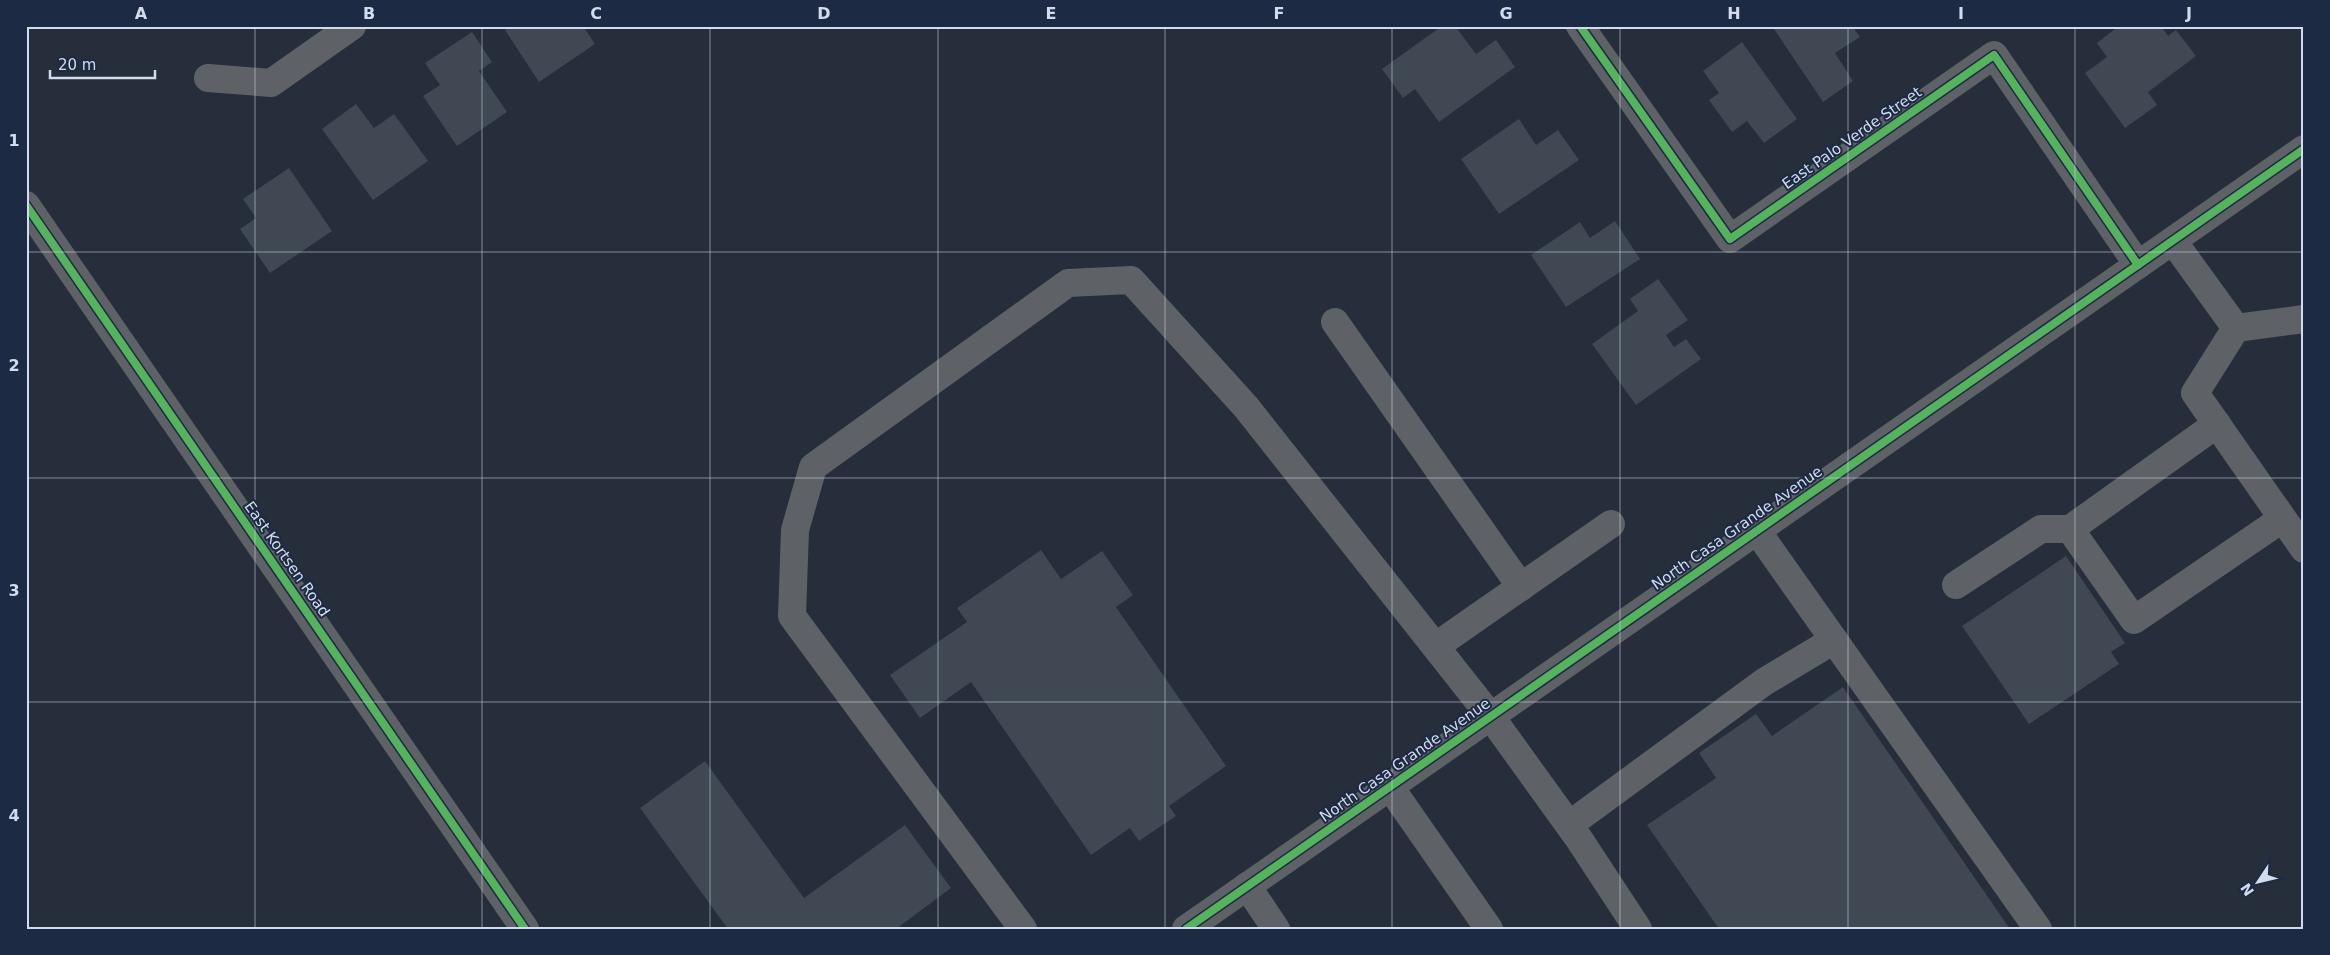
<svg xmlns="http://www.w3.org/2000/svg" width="2330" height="955" font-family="'DejaVu Sans',sans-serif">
  <rect width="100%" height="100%" fill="#262d3b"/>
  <g fill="#3f4853">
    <path d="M511,26H583L595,44L539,82L505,30Z"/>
    <path d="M1442,26H1455L1476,54L1496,40L1515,67L1439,122L1415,89L1403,98L1382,69Z"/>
    <path d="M1772,26H1852L1860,37L1835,53L1853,81L1823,102Z"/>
    <path d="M2119,26H2161L2168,36L2176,30L2196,56L2148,92L2157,105L2125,128L2085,73L2107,57L2097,43Z"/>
    <path d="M472,32L492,62L479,71L507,112L457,146L423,96L440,85L425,63Z"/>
    <path d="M1742,42L1797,119L1764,143L1747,121L1732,132L1709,100L1719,93L1703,71Z"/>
    <path d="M356,104L374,128L394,114L428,161L373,200L322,129Z"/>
    <path d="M1519,119L1536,145L1558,130L1579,160L1499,214L1461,159Z"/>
    <path d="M289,168L332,231L270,273L240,229L256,218L243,199Z"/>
    <path d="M1615,221L1640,259L1566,307L1531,255L1580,222L1590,238Z"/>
    <path d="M1658,279L1688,320L1666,335L1674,347L1686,339L1701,359L1636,405L1592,344L1638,311L1630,299Z"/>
    <path d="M1041,550L1061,579L1102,551L1133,595L1116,607L1226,766L1169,806L1176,816L1139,841L1130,828L1091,855L971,682L920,718L890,675L967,622L957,608Z"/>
    <path d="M2066,556L2125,643L2111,652L2119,664L2029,724L1962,626Z"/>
    <path d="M1843,687L2010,929H1719L1647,825L1716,778L1699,753L1756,714L1772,736Z"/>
    <path d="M705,761L804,898L905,825L951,888L896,929H728L640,808Z"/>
  </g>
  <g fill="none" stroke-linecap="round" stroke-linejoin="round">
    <g stroke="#5e6166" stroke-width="28">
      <path d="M1580,26L1730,239L1994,55L2138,265"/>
      <path d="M208,78L271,83L352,26"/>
      <path d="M26,205L525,929"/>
      <path d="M2173,241L2236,328L2195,393L2304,549"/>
      <path d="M1335,322L1521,587"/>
      <path d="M2236,328L2304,319"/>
      <path d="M2217,424L2070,529L2134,620L2282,519"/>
      <path d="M1757,531L2038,929"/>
      <path d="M1956,585L2041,529H2070"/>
      <path d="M1436,646L1611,524"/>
      <path d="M1390,787L1489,929"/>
      <path d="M1569,825L1764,682L1834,640"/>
      <path d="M1247,886L1276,929"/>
      <path d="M1023,929L792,616L795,530L813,467L1068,283L1131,280L1246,407L1491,717L1579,839L1638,929"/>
      <path d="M1186,929L2304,149"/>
    </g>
    <g stroke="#1d2a44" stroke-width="11">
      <g id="cycleway">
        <path d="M1580,26L1730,239L1994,55L2138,265"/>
        <path d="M26,205L525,929"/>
        <path d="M1186,929L2304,149"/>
      </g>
    </g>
    <use href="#cycleway" stroke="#56b35d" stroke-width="8"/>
  </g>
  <path fill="none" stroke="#d3dced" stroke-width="1" stroke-opacity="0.55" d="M255,26V929M482,26V929M710,26V929M938,26V929M1165,26V929M1392,26V929M1620,26V929M1848,26V929M2075,26V929M26,252H2304M26,478H2304M26,702H2304"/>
  <g text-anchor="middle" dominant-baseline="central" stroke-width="4" stroke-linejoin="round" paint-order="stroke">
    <g font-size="15" fill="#d3dced" stroke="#1d2a44">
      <text transform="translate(1852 138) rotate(-35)">East Palo Verde Street</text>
      <text transform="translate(1737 528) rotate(-35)">North Casa Grande Avenue</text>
      <text transform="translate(287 559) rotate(55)">East Kortsen Road</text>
      <text transform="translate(1405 760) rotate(-35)">North Casa Grande Avenue</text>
    </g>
  </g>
  <rect width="2330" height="955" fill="none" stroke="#1d2a44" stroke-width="55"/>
  <g transform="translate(2258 882) rotate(235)" stroke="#1d2a44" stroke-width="4" paint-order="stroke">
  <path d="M0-4L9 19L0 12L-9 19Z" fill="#d3dced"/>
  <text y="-8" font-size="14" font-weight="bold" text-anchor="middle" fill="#d3dced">N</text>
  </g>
  <path d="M50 70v8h105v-8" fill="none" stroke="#d3dced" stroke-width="2.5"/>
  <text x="58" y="70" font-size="15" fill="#d3dced" stroke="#1d2a44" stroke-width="4" paint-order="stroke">20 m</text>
  <rect x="28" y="28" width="2274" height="900" fill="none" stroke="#d3dced" stroke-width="2"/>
  <g font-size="16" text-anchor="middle" font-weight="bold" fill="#d3dced">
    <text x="141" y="19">A</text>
    <text x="369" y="19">B</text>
    <text x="596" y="19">C</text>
    <text x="824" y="19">D</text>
    <text x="1051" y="19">E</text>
    <text x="1279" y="19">F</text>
    <text x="1506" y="19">G</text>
    <text x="1734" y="19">H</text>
    <text x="1961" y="19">I</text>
    <text x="2189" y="19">J</text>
    <text x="14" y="146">1</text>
    <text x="14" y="371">2</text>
    <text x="14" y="596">3</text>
    <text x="14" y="821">4</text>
  </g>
</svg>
